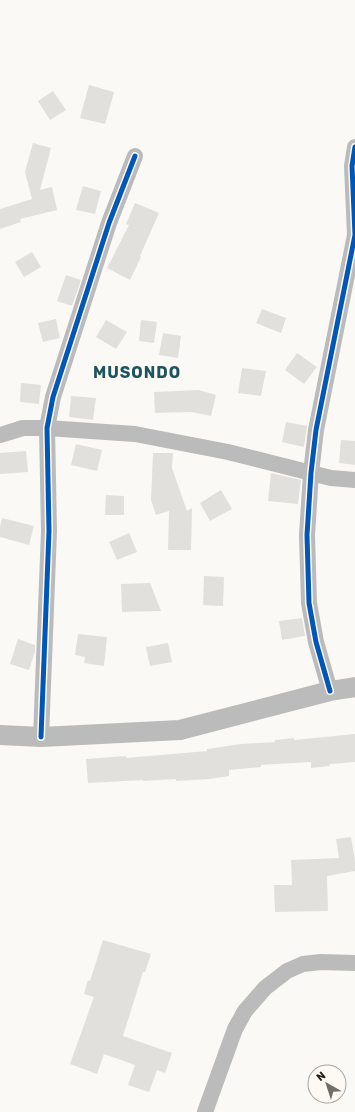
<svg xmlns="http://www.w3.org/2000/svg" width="355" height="1112" font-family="Rubik,sans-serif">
  <rect width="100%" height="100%" fill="#fbf9f6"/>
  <g fill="#e2e0dd">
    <path d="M89,85L114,92L105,124L80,118Z"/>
    <path d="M53,91L66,110L50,120L38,101Z"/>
    <path d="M33,143L51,148L40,190L52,187L57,210L20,219L21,222L0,229V209L32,199L25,172Z"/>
    <path d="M83,186L101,191L95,214L76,210Z"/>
    <path d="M135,203L159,213L140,256L141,257L130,280L107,268L129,225L126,224Z"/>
    <path d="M32,252L41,267L24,277L15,262Z"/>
    <path d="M66,275L81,280L72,306L57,301Z"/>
    <path d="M262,309L286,318L281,333L256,323Z"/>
    <path d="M56,319L60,338L43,342L38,323Z"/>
    <path d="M106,320L127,332L116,349L96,337Z"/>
    <path d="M141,320L157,322L154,343L139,341Z"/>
    <path d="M163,333L181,336L178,358L159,355Z"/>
    <path d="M297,353L317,367L304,384L285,370Z"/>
    <path d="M242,368L266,371L261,396L238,393Z"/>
    <path d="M21,383L41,385L39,404L20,402Z"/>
    <path d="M199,390L216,395L211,416L191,412L155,413L154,392Z"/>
    <path d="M71,396L96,398L93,420L69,417Z"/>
    <path d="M286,422L307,426L304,447L282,442Z"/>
    <path d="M341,440L355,441V465L339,463Z"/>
    <path d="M76,444L102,450L97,471L71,465Z"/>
    <path d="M26,451L28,472L0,474V453Z"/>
    <path d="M153,453H173L172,468L187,511L192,508L191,550H168L169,511L156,515L151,500Z"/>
    <path d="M271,473L301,480L298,504L268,501Z"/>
    <path d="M221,490L232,509L210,521L200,503Z"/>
    <path d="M106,495L124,496V515H105Z"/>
    <path d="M2,518L34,526L29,545L0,537V527Z"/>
    <path d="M129,533L137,552L117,560L109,542Z"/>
    <path d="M204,576L224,577L223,606L203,605Z"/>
    <path d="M150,583L161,611L122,612L121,584Z"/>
    <path d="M302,618L305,636L282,640L279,621Z"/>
    <path d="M78,634L107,637L104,666L84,663L85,657L75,655Z"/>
    <path d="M18,639L35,645V652L29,670L10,664Z"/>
    <path d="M168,643L172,662L150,666L146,647Z"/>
    <path d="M355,734V762L330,764V766L311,768V762L261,765V767L229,770V776L210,779L176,781V779L143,781V780L88,783L86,759L126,756V758L207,751V749L241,744L275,742V740L294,738V740Z"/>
    <path d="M351,837L355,860V871L327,876L328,911L275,912L274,885H292L291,860L339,858L336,839Z"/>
    <path d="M103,940L151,954L145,972H143L123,1036L172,1053L165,1073L157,1070L149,1092L128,1085L135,1065L104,1054L97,1074L70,1064L94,997L84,994L88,980L90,981Z"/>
  </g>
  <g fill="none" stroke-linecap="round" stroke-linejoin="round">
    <g stroke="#babbba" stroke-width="16">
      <path d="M0,435L23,428H47L135,434L228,452L331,478L355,480"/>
      <path d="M330,691L316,642L309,603L307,535L311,473L316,430L355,235L352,166L355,147"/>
      <path d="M41,737L49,531L47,428L53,397L109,223L135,156"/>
      <path d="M205,1112L235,1029L245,1011L265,988L287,971L303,964L321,962L355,963"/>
    </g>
    <path stroke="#babbba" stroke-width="20" d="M0,735L41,737L180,730L330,691L355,687"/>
    <g stroke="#fefaf3" stroke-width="8">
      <g id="cycleway">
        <path d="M330,691L316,642L309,603L307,535L311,473L316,430L355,235L352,166L355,147"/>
        <path d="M41,737L49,531L47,428L53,397L109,223L135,156"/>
      </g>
    </g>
    <use href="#cycleway" stroke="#0057b8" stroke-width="5"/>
  </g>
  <g text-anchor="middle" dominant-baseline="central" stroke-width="3" stroke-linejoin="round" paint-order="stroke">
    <g font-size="16" font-weight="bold" letter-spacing="1" fill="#1e5461" stroke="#fefaf3">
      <text x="137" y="372">MUSONDO</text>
    </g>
  </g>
  <g transform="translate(327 1084) rotate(321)"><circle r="19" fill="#fefaf3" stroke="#a7a49e"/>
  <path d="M0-3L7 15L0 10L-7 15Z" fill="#706e6a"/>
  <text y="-6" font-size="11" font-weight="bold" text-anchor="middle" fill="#25231f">N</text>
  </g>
</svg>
